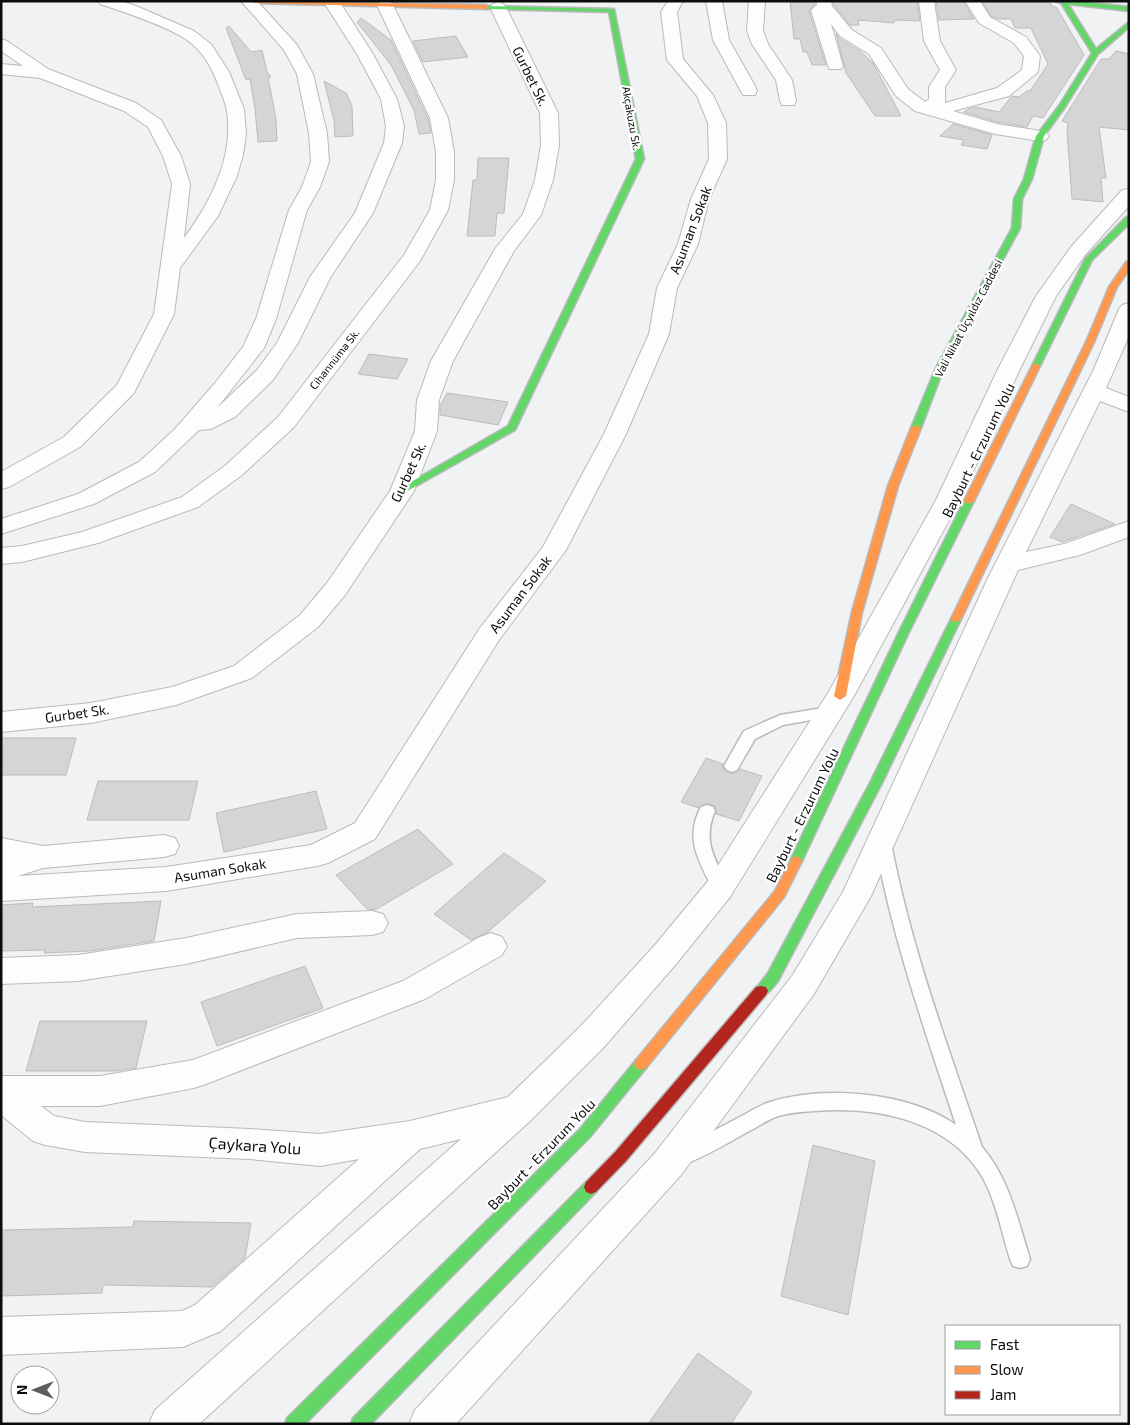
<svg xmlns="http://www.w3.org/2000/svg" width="1130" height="1425" font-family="'Exo 2',sans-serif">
  <rect width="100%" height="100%" fill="#f0f2f4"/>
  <g fill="#d5d5d6" stroke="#bcbcbd">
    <path d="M790,1H814L815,4L809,11L826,65H812L807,52H803L800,39H794Z"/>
    <path d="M833,1H917L920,21L895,20L894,23L858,20L859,25H850L834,5Z"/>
    <path d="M936,1H963L974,19L939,20Z"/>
    <path d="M982,1H1049L1051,5L1057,8L1084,55L1043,118L1033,116L1027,127L997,122L964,112L968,109L976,107L999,112L1012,96L1019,97L1027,91H1030L1048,64L1031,28H1015L1011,19H998L991,16Z"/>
    <path d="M361,18L391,40L428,119L431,133L419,134L414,110L391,65L357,22Z"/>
    <path d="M229,26L251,52L262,50L267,72L271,77H268L276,119L277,141L258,142L255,109L250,79L246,80L226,28Z"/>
    <path d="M836,33L839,38L860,51L873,63L901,116H875L846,73Z"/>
    <path d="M456,36L468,57L423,62L413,41Z"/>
    <path d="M1116,51L1129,54V130L1099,127L1106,178H1101L1103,202L1072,199L1067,131L1068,123L1062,121L1101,59H1109Z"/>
    <path d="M324,81L346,93L352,106L353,136L335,137L334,120Z"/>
    <path d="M953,124L992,135L987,149L961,145L964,140L940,136Z"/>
    <path d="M478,158H509L504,213H497L495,236H467L473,180H477Z"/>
    <path d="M369,354L408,359L397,379L358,374Z"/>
    <path d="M447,393L508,402L498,425L440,415V406Z"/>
    <path d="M1071,504L1115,524L1062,542L1050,537Z"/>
    <path d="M1,738H76L66,775H1Z"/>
    <path d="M706,758L723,764L722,767L726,771L731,774L740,769L762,776L739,821L716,814L715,806L708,803L699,808L681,802Z"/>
    <path d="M98,781H198L189,820H87Z"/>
    <path d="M316,791L327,829L224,852L216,813Z"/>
    <path d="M418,829L453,864L375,910L367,909L336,875Z"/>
    <path d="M504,853L546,881L488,932L471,940L434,914Z"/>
    <path d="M161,901L154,941L90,951L44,953L45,950L1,951V905L33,903L32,907Z"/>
    <path d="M305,966L323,1008L217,1046L201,1002Z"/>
    <path d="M40,1021H147L136,1068L115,1071H26Z"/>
    <path d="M813,1145L875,1161L848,1315L781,1296Z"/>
    <path d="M134,1221L251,1223L245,1258L212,1287L103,1285L102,1293L1,1296V1230L133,1227Z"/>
    <path d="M698,1353L752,1392L731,1424H648Z"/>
  </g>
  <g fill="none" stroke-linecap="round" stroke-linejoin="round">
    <g stroke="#b9babb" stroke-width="3">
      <g id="lane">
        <path d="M829,707L834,708L836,712L834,716L783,725L755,739L737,770L732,772L727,770L724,766L744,731L780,715Z"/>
        <path d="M707,805L713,807L715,811C702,841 715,859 728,886L726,891L720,892L714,891C699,862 684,838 701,807Z"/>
        <path d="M883,837L889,839L891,843C911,948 948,1047 982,1147C1009,1178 1018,1221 1030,1259L1027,1266L1020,1268L1013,1266L1010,1259C1001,1230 995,1195 978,1170C942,1118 872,1106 814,1111C800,1112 785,1113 773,1118C766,1121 759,1126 753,1129C731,1141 708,1155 685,1164L678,1161L675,1155L678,1149C698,1139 717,1129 736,1119C748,1113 758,1106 770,1102C824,1085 909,1092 956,1125C925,1031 893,940 875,843L877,839Z"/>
      </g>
    </g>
    <g stroke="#b9babb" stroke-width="2">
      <g id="street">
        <path d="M98,1H121L136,6L194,31L211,44L229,72L244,109L246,134L243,155L237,176L218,216L180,268L174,314L134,393L80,447L9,487L1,489V472L64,437L117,385L154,314L172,184L163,156L148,127L124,111L40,78L1,74V64L23,66L1,51V39L7,41L48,69L136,103L161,120L181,156L190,184L184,238C210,203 234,157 227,112C226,103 222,95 219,87C212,68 204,52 187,40C167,26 124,12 100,4Z"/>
        <path d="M241,1H257L297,45L313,74L327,133L329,162L320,187L307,210L276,319L264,348L217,408L257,370L277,343L310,277L355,213L384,143L386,126L381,99L357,54L325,4L327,1H339L373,54L397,99L404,126L402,143L373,213L330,278L298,343L273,380L235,417L211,429L199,430L155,472L94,504L1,534V519L78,494L139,462L175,429L215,383L243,347L256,319L289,210L302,187L311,162L309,133L297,74L284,50Z"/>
        <path d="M668,1H683L677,12L683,59L713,95L726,123L727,159L709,199L698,244L677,288L669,334L626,434L566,550L499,640L375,839L328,863L317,866L166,891L1,901V838L43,846L164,835L175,838L179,846L175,854L164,857L43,868L18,876L166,867L311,845L355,823L480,628L543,547L604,434L649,334L657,288L678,244L691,199L709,159L708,123L697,96L667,60L661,12Z"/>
        <path d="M706,1H722L729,40L754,84L757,91L755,95H743L713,40Z"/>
        <path d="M749,1H765L763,31L768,44L792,80L796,101L794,105H782L780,101L776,80L752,44L747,31Z"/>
        <path d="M816,1H831L832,6L852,30L881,48L908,89L925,102L929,99V87L940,70L924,41L919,1H934L940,41L956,70L945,87V103L997,88L1022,70L1024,56L1014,43L979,23L965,1H980L990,17L1026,37L1040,56L1038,72L1009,96L953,111L997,124L1046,132L1049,136L1046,140L1040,141L995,134L915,111L896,96L869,54L840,36L831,24L843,66L841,69H829L811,10L817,5Z"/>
        <path d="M380,2H390L393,5L448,118L454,152V180L448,210L420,261L294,427L242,475L198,507L98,543L22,562L1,564V548L22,546L82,532L182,497L226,465L278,417L404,255L430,210L436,180V152L430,118L377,5Z"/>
        <path d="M498,2L503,4L506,7L558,113L559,145L553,180L541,215L514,251L453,361L439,400L437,431L414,491L345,595L318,627L252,678L176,705L91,723L1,732V712L91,703L172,687L234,666L300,615L327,583L390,491L415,431L417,400L431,361L495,249L523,214L535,180L541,145L540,113L490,7L493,4Z"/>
        <path d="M1129,189V206L1085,255L1056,296L1019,371L960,500L854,696L730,897L677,963L604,1047L530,1121L199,1424H149L155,1410L461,1139L420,1149L221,1331L183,1347L1,1355V1317L182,1311L195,1305L359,1159L320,1166L250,1159L85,1152L45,1145L33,1141L1,1115V1076H100L193,1060L403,981L480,937L491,933L502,937L507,946L502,955L425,999L206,1084L194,1088L100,1106H41L54,1116L85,1122L250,1129L320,1134L410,1121L508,1097L580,1027L655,945L708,881L828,693L936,500L997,371L1036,296L1071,247L1122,190Z"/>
        <path d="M1129,303V336L1106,388L1129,397V412L1100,401L1026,552L1064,544L1129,521V537L1080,555L1018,570L871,896L814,994L681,1175L456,1424H409L415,1410L655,1153L792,976L843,892L988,578L1094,369L1119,309L1122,305Z"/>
        <path d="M372,911L383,914L388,923L383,932L372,935L297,938L186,964L78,981L1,984V958L78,955L186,938L297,914Z"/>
      </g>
    </g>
    <g stroke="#b9babb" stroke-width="3">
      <g id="fast">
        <path d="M1055,1H1077L1129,7V11L1068,4L1096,49L1129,22V27L1098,54L1065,107L1044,136L1032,179L1022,199L1020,228L943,370L921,428L916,431L913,430L911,428L935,370L1012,228L1014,199L1024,179L1036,136L1059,106L1092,53L1061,3Z"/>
        <path d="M484,6L614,9L644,159L515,430L402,494L399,493L397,491L399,489L508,426L636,159L609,12L486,9L484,8Z"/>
        <path d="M1126,217H1129V224L1092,260L1040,366L1036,369L1033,368L1032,366L1085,259Z"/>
        <path d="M969,498L974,501L908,634L802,861L800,864H792L790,861L898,634L964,501Z"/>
        <path d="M956,616L961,619L882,783L778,981C772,988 767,998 756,995L754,991L768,973L870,783L951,619Z"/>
        <path d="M641,1058L646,1060L648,1064L646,1068L590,1137L305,1424H285L287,1418L580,1129L636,1060Z"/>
        <path d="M591,1180L596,1182L598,1187L596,1192L371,1424H351L353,1418L586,1182Z"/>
      </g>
    </g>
    <g stroke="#b9babb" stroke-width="3">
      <g id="slow">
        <path d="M252,1L486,5L489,7L486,9L255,3Z"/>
        <path d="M1126,262H1129V270L1117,287L1095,340L961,619L956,622L952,621L951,619L1087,340L1109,287Z"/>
        <path d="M1036,363L1040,366L974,501L969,504L966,503L964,501L1032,366Z"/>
        <path d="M916,425L921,428L898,486L862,612L846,696L840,700L834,696L852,612L888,486L911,428Z"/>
        <path d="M796,856L800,858L802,861L784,897L646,1068L641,1070L636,1068L634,1064L636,1060L775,891L792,858Z"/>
      </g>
    </g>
    <g stroke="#b9babb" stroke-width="3">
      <path id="jam" d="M761,986L766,987L768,991L766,995L626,1161L596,1192L591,1194L586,1192L584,1187L586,1182L616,1151L756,987Z"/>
    </g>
    <use href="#lane" fill="#fdfdfd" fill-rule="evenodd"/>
    <use href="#street" fill="#fdfdfd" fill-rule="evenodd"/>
    <use href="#fast" fill="#63d668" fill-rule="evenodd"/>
    <use href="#slow" fill="#ff974d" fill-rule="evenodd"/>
    <use href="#jam" fill="#b3261e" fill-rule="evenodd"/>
  </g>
  <g text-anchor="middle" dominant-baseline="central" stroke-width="4.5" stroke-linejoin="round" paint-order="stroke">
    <g font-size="11" fill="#0b0c0c" stroke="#fff">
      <text transform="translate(632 118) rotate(80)">Akçakuzu Sk.</text>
      <text transform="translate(968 318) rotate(-62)">Vali Nihat Üçyıldız Caddesi</text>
      <text transform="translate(334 359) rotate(-52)">Cihannüma Sk.</text>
    </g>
    <g font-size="14" fill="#0b0c0c" stroke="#fff">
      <text transform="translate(531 76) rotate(64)">Gurbet Sk.</text>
      <text transform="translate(690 230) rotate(-69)">Asuman Sokak</text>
      <text transform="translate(978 450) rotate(-64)">Bayburt - Erzurum Yolu</text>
      <text transform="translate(408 472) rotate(-65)">Gurbet Sk.</text>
      <text transform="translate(520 594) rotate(-53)">Asuman Sokak</text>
      <text transform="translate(77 713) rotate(-8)">Gurbet Sk.</text>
      <text transform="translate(802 815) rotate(-64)">Bayburt - Erzurum Yolu</text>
      <text transform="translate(220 870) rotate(-9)">Asuman Sokak</text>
      <text transform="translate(541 1154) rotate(-46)">Bayburt - Erzurum Yolu</text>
    </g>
    <g font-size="16" fill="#0b0c0c" stroke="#fff">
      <text transform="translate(255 1145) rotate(4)">Çaykara Yolu</text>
    </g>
  </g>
  <rect width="1130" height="1425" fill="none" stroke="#0b0c0c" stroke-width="5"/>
  <rect x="945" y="1325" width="175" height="90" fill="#ffffff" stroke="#9d9e9e"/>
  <rect x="955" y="1341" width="25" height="8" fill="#63d668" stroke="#9d9e9e"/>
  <text x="990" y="1350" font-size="15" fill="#0b0c0c">Fast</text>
  <rect x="955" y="1366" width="25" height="8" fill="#ff974d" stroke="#9d9e9e"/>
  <text x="990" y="1375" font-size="15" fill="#0b0c0c">Slow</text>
  <rect x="955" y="1391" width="25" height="8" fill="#b3261e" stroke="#9d9e9e"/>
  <text x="990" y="1400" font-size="15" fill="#0b0c0c">Jam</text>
  <g transform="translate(35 1390) rotate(270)"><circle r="24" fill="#ffffff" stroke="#9d9e9e"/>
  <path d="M0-4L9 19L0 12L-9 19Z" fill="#5b5c5d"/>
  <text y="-8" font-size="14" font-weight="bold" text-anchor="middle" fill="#0b0c0c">N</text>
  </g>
</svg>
